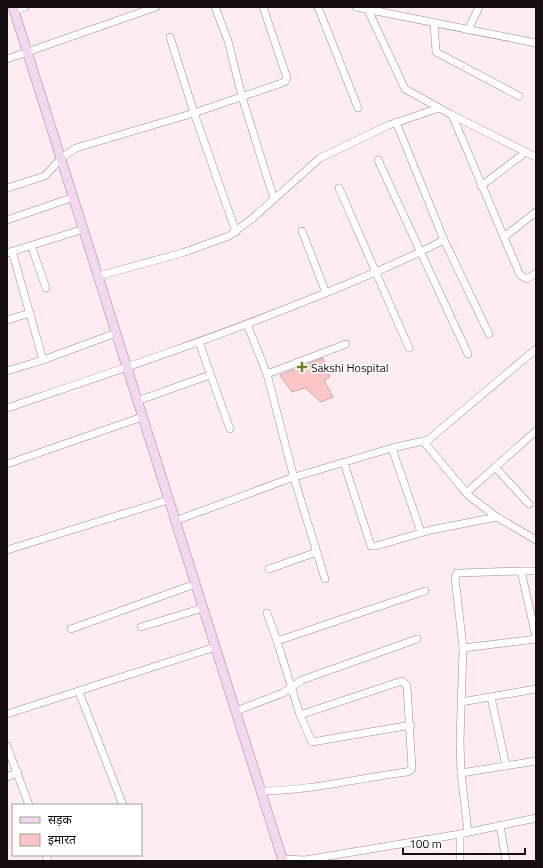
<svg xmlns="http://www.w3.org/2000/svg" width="543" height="868" font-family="'Titillium Web','Noto Sans Devanagari',sans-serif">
  <rect width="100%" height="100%" fill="#fdecf2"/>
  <path fill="#fbc6c5" stroke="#c7abaa" d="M323,358L330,377L324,380L333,397L321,402L305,388L292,392L280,375Z"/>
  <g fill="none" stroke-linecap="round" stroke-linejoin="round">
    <g stroke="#a38a93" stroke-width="8">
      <g id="street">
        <path d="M215,7L228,41L242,97L274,199"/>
        <path d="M318,7L358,108"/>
        <path d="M356,7L536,43"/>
        <path d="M14,10L25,7"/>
        <path d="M368,10L405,89L452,115L536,157"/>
        <path d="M434,23L436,52L519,96"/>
        <path d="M468,30L479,7"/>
        <path d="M170,37L194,113L236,232"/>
        <path d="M7,59L156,7"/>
        <path d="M452,115L520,275L527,279L536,273"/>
        <path d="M396,122L444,240L489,334"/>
        <path d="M378,160L468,354"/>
        <path d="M481,186L526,152"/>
        <path d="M7,188L45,176L61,158L76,148L194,113L285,82L287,78L263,7"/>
        <path d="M339,188L409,348"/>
        <path d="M7,220L74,197"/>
        <path d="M302,231L326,293"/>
        <path d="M504,237L536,212"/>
        <path d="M31,245L46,288"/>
        <path d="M12,251L43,360"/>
        <path d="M7,253L84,229"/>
        <path d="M98,276L182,253L229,236L254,217L320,158L389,125L439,108"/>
        <path d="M7,320L30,313"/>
        <path d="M247,324L267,374L294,478L325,579"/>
        <path d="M199,342L230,429"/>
        <path d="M7,371L43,360L116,333"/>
        <path d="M267,374L346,344"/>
        <path d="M137,401L210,375"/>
        <path d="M7,408C107,374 206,341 303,302C351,283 398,264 444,240"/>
        <path d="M424,442L469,496L497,517L536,540"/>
        <path d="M392,448L421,532"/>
        <path d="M344,463L371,546H376L431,530L497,517"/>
        <path d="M7,464L142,417"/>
        <path d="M495,467L529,504"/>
        <path d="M466,493L536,431"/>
        <path d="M175,521L288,479L392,448L428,440L536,349"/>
        <path d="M7,550L168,500"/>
        <path d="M269,569L317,552"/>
        <path d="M536,571H521L536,637"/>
        <path d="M267,613L277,641L300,715L312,742L411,725"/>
        <path d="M141,627L203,608"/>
        <path d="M71,629L195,584"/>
        <path d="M277,641L425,591"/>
        <path d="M463,648L536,639"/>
        <path d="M79,692L123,805"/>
        <path d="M491,697L506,766"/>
        <path d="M461,702L536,689"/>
        <path d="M236,711L283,693L302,680L417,639"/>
        <path d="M7,714L215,647"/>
        <path d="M7,746L29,805"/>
        <path d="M461,773L536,761"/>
        <path d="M7,777L18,772"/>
        <path d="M261,791C310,791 358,778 407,772L412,769L407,686L402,681L300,715"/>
        <path d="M500,825L506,861"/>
        <path d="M468,832L461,773L460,742L463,648L455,577L457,573H460L521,571"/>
        <path d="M460,834V861"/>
        <path d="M46,855L48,861"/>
        <path d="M282,859L305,860L460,834L536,818"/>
      </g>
    </g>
    <g stroke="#a38a93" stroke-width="10">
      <path id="secondary" d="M13,7L283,861"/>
    </g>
    <use href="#street" stroke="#fff" stroke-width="7"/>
    <use href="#secondary" stroke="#f1d8ee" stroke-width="9"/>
  </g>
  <path fill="#757e29" stroke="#fff" stroke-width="1.5" d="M300 361h4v4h4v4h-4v4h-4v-4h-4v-4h4z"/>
  <g text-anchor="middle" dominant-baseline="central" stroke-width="3" stroke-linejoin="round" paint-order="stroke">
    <g font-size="12" fill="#170e11" stroke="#fff" text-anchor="start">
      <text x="311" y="367">Sakshi Hospital</text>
    </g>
  </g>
  <rect width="543" height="868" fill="none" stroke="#170e11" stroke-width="16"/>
  <rect x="12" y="804" width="130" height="52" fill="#ffffff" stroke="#a29fa0"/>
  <rect x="20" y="817" width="20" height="6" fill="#f1d8ee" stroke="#a29fa0"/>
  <text x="48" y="824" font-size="12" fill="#170e11">सड़क</text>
  <rect x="20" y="834" width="20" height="12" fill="#fbc6c5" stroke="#a29fa0"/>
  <text x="48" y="844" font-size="12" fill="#170e11">इमारत</text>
  <path d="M403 848v6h122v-6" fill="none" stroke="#170e11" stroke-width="2"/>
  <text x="409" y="848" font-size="12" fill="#170e11" stroke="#ffffff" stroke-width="3" paint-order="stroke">100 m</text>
</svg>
